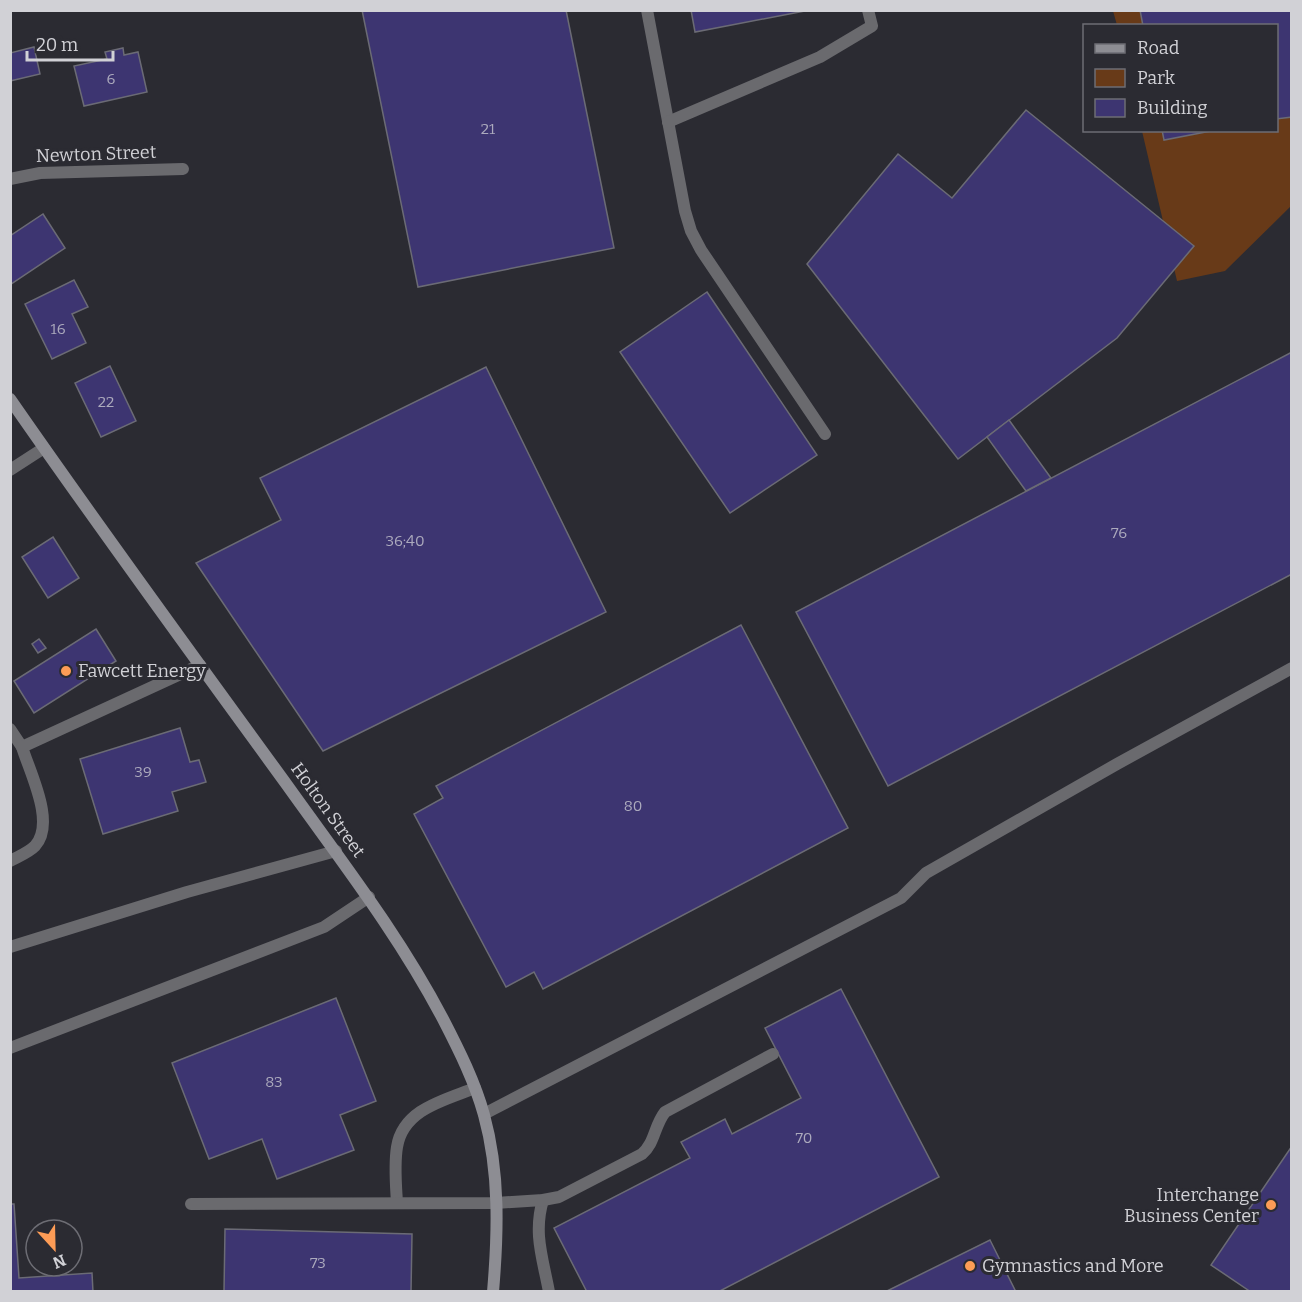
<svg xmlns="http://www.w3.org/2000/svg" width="1302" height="1302" font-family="Bitter,serif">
  <rect width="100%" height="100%" fill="#2b2b32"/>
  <path fill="#683a18" d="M1113,11H1291V206L1225,271L1177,281L1142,131L1276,130V26L1117,25Z"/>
  <g fill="#3d3571" stroke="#6b6b75" stroke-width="1.5">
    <path d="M362,10H566L614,248L418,287Z"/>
    <path d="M691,10H810L695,32Z"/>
    <path d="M1140,10H1292V117L1276,119V26H1143Z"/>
    <path d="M34,47L40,74L10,81V53Z"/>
    <path d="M123,48L124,55L138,52L147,92L84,106L74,66L107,59L105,52Z"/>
    <path d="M1026,110L1194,246L1117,338L958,459L807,264L898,154L952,198Z"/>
    <path d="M1162,130H1216L1164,140Z"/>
    <path d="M43,214L65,248L11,284L10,236Z"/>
    <path d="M74,280L88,307L72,314L86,343L52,359L25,304Z"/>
    <path d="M707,292L817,455L730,513L620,352Z"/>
    <path d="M1292,352V574L888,786L796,612Z"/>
    <path d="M110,366L136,421L101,437L75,383Z"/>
    <path d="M486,367L606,612L323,751L196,563L281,520L260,478Z"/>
    <path d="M1009,420L1051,478L1026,491L987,437Z"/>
    <path d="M53,537L79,578L48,598L22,557Z"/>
    <path d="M741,625L848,828L543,989L534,972L506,987L414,814L443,798L436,786Z"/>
    <path d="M96,629L116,661L34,713L14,681Z"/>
    <path d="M39,639L46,648L38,653L32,644Z"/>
    <path d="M180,728L190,762L199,760L206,782L172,792L178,811L103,834L80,759Z"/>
    <path d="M841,989L939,1177L718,1292H587L554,1228L690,1158L681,1142L725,1119L732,1134L801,1098L765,1028Z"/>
    <path d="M336,998L376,1101L340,1115L354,1150L277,1179L262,1139L209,1159L172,1063Z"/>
    <path d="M1292,1146V1292H1251L1211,1265Z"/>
    <path d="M10,1204H14L19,1278L92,1273L93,1292H10Z"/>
    <path d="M225,1229L412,1234L411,1292H224Z"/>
    <path d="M990,1240L1016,1292H885Z"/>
  </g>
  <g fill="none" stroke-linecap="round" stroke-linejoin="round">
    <g stroke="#6a6a6e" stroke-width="12">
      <path d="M647,10L685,211L691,231L701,250L825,434"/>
      <path d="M668,122L820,57L872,26L868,10"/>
      <path d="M10,729L22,747"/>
      <path d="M10,861C19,856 28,853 35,846C56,823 30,773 22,747L200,665"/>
      <path d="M10,947L187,892L336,851"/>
      <path d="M10,1048L324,927L369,897"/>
      <path d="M484,1114L901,898L926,873L1117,764L1292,668"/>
      <path d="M543,1200C533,1233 543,1259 549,1292"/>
      <path d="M397,1203C396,1185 394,1165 397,1147C403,1109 445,1100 475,1088"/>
      <path d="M191,1204L496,1203L543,1200L559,1197L642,1154C655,1143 654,1126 665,1112L773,1054"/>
    </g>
    <g stroke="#6a6a6e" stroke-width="12">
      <path d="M10,179L40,173L183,169"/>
      <path d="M10,470L44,448"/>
    </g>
    <path stroke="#8d8d93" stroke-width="12" d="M10,399C100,529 194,657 287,785C342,862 399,935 443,1019C459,1050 475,1082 484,1115C500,1173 498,1233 493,1292"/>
  </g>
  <g fill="#fd9c56" stroke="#2b2b32" stroke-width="2">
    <circle cx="66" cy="671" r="6"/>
    <circle cx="1271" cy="1205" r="6"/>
    <circle cx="970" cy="1266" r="6"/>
  </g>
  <g text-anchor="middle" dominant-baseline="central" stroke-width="6" stroke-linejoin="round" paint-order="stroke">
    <g font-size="15" fill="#acaabd">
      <text x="111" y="79">6</text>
      <text x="488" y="129">21</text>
      <text x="58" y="329">16</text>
      <text x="106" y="402">22</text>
      <text x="1119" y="533">76</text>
      <text x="405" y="541">36;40</text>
      <text x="143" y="772">39</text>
      <text x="633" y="806">80</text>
      <text x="274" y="1082">83</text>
      <text x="804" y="1138">70</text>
      <text x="318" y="1263">73</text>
    </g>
    <g font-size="18" fill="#d1d1d6" stroke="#2b2b32">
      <text transform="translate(96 154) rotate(-2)">Newton Street</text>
      <text transform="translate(328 810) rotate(54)">Holton Street</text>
    </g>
    <g font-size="18" fill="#d1d1d6" stroke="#2b2b32" text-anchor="start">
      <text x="78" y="671">Fawcett Energy</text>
      <text x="1259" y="1195" text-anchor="end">Interchange<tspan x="1259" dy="21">Business Center</tspan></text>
      <text x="982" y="1266">Gymnastics and More</text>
    </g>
  </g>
  <rect width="1302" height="1302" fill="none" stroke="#d1d1d6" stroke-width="24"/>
  <rect x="1083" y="24" width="195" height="108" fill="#2b2b32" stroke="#6d6d74" stroke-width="1.5"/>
  <rect x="1095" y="44" width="30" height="9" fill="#8d8d93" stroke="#6d6d74" stroke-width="1.5"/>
  <text x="1137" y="54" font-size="18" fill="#d1d1d6">Road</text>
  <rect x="1095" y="69" width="30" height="18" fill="#683a18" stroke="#6d6d74" stroke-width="1.5"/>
  <text x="1137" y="84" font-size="18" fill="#d1d1d6">Park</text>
  <rect x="1095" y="99" width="30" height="18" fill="#3d3571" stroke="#6d6d74" stroke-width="1.5"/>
  <text x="1137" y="114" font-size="18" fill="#d1d1d6">Building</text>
  <g transform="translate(54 1248) rotate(158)"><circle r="28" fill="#2b2b32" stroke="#6d6d74" stroke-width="1.5"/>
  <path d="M0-4.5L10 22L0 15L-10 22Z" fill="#fd9c56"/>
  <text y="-9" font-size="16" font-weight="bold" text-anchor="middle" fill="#d1d1d6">N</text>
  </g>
  <path d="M27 51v9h86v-9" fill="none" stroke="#d1d1d6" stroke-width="3"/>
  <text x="36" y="51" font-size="18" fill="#d1d1d6" stroke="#2b2b32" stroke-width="4.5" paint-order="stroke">20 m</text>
</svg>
